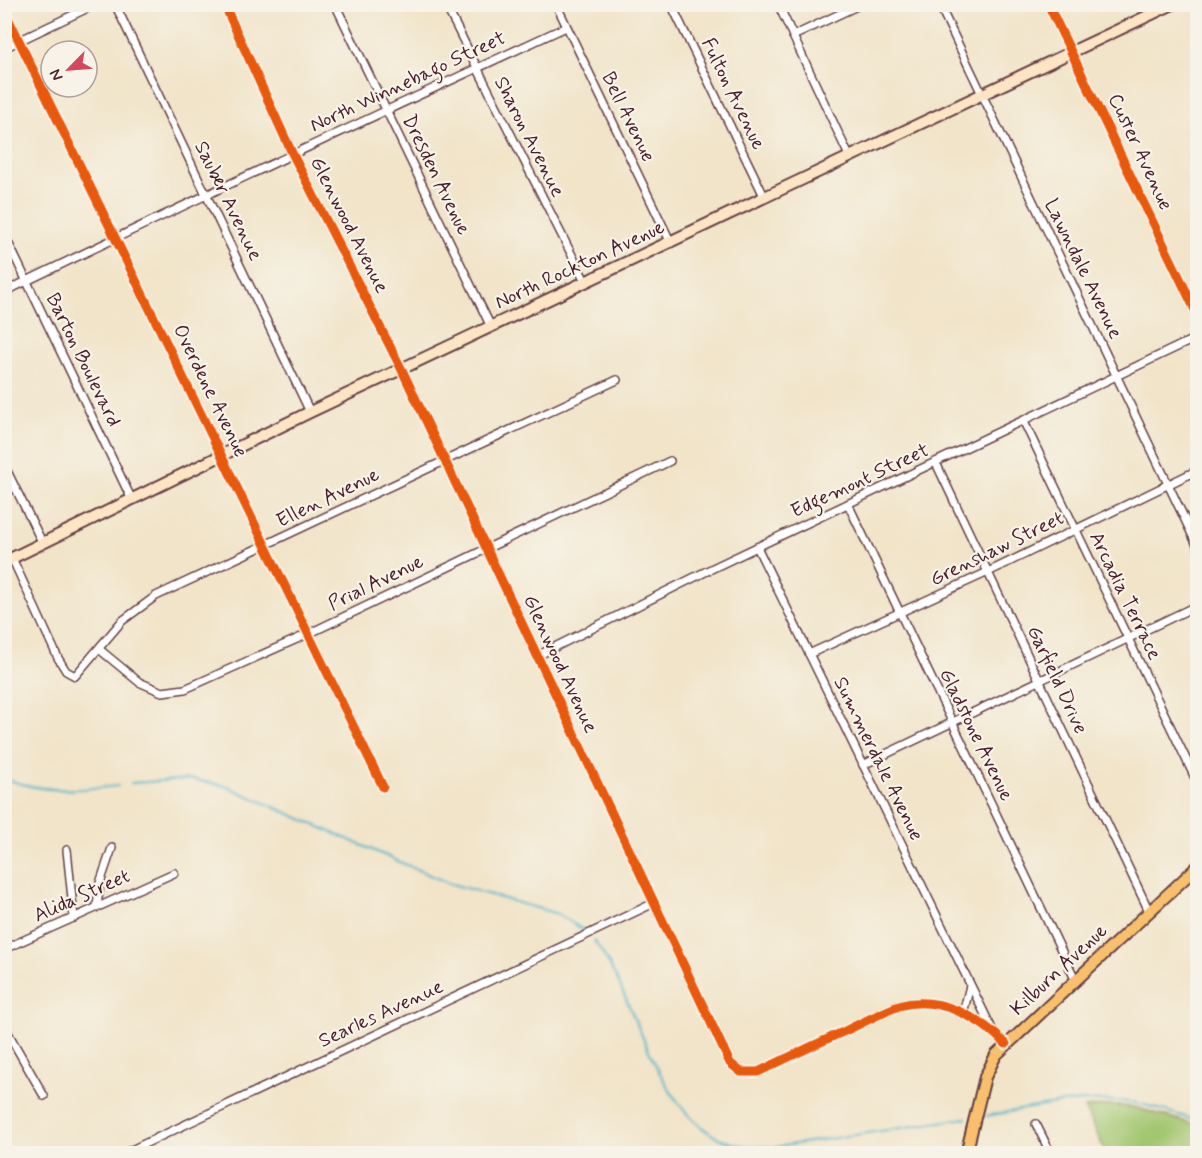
<svg xmlns="http://www.w3.org/2000/svg" width="1202" height="1158" font-family="Mynerve,sans-serif">
  <rect width="100%" height="100%" fill="#f7f3e8"/>
  <filter id="ink" filterUnits="userSpaceOnUse"><feTurbulence type="fractalNoise" baseFrequency=".0167" numOctaves="2"/><feDisplacementMap in="SourceGraphic" scale="12" xChannelSelector="R" yChannelSelector="G"/><feConvolveMatrix kernelMatrix="1 2 1 2 8 2 1 2 1" color-interpolation-filters="sRGB"/></filter>
  <filter id="wash" filterUnits="userSpaceOnUse"><feTurbulence type="fractalNoise" baseFrequency=".008" numOctaves="4" result="noise"/><feDisplacementMap in="SourceGraphic" scale="24" xChannelSelector="R" yChannelSelector="G"/><feGaussianBlur stdDeviation="1.35" result="paint"/><feColorMatrix in="noise" values="0 0 0 0 0 0 0 0 0 0 0 0 0 0 0 0 0 1.4 0 .05"/><feComposite in="paint" operator="in"/></filter>
  <g filter="url(#wash)">
    <rect width="100%" height="100%" fill="#f1e4c9"/>
    <path fill="#a3c66f" stroke="#76724d" stroke-width="1.5" d="M1110,1105L1134,1107L1197,1125V1153H1106L1085,1108Z"/>
    <g fill="none" stroke-linecap="round" stroke-linejoin="round">
      <g stroke="#4ab1c9" stroke-width="2">
        <path d="M4,778C42,794 79,790 118,786"/>
        <path d="M131,783L191,779L226,786L448,883L558,914L585,931"/>
        <path d="M594,941C637,996 655,1116 726,1141C742,1147 759,1147 776,1147L966,1118"/>
        <path d="M986,1116C1033,1108 1082,1096 1130,1102C1152,1105 1176,1115 1198,1121"/>
      </g>
    </g>
  </g>
  <g filter="url(#ink)">
    <g fill="none" stroke-linecap="round" stroke-linejoin="round">
      <g stroke="#633d43" stroke-width="10">
        <g id="minor">
          <path d="M115,4L310,412"/>
          <path d="M335,4L491,327"/>
          <path d="M445,4L586,283"/>
          <path d="M556,4L671,243"/>
          <path d="M671,4L765,198"/>
          <path d="M778,4L850,158"/>
          <path d="M939,4L1198,547"/>
          <path d="M4,10L383,787"/>
          <path d="M793,36L861,4"/>
          <path d="M4,48L96,4"/>
          <path d="M4,234L132,500"/>
          <path d="M4,292C191,201 378,114 566,27"/>
          <path d="M1024,422L1198,784"/>
          <path d="M936,463L1149,911"/>
          <path d="M4,465L43,544"/>
          <path d="M848,504L1075,979"/>
          <path d="M757,547L993,1031"/>
          <path d="M12,558L58,658L66,671L75,676L122,621L156,596L617,380"/>
          <path d="M99,649L139,682L162,692L185,689L308,634L670,461"/>
          <path d="M809,654L988,572L1198,470"/>
          <path d="M537,656L713,568L1198,337"/>
          <path d="M863,765L1198,605"/>
          <path d="M67,850L74,918"/>
          <path d="M97,906L100,883L112,848"/>
          <path d="M4,949L174,873"/>
          <path d="M963,1013L970,986"/>
          <path d="M4,1026L44,1096"/>
          <path d="M1036,1124L1051,1154"/>
          <path d="M123,1154L654,903"/>
        </g>
      </g>
      <g stroke="#633d43" stroke-width="12">
        <g id="tertiary">
          <path d="M224,4L292,153L402,370L730,1063L741,1072H758C787,1058 816,1044 845,1031C862,1023 880,1013 899,1006C938,994 980,1018 1006,1044"/>
          <path d="M1048,4L1198,316"/>
        </g>
      </g>
      <g stroke="#633d43" stroke-width="14">
        <path id="secondary" d="M4,562L310,412L1173,4"/>
      </g>
      <g stroke="#633d43" stroke-width="14">
        <path id="primary" d="M966,1154L985,1077L996,1055L1198,866"/>
      </g>
      <use href="#minor" stroke="#fff" stroke-width="7"/>
      <use href="#tertiary" stroke="#fff" stroke-width="9"/>
      <use href="#secondary" stroke="#fce5c4" stroke-width="10"/>
      <use href="#primary" stroke="#f8bf6c" stroke-width="10"/>
      <g stroke="#f7f3e8" stroke-width="13">
        <g id="cycleway">
          <path d="M224,4L292,153L402,370L730,1063L741,1072H758C787,1058 816,1044 845,1031C862,1023 880,1013 899,1006C938,994 980,1018 1006,1044"/>
          <path d="M1048,4L1198,316"/>
          <path d="M4,10L383,787"/>
        </g>
      </g>
      <use href="#cycleway" stroke="#e8590c" stroke-width="9"/>
    </g>
  </g>
  <g text-anchor="middle" dominant-baseline="central" stroke-width="4.5" stroke-linejoin="round" paint-order="stroke">
    <g font-size="20" fill="#4a1f2b" stroke="#f7f3e8">
      <text transform="translate(408 82) rotate(-25)">North Winnebago Street</text>
      <text transform="translate(733 94) rotate(64)">Fulton Avenue</text>
      <text transform="translate(628 117) rotate(64)">Bell Avenue</text>
      <text transform="translate(529 137) rotate(63)">Sharon Avenue</text>
      <text transform="translate(1140 152) rotate(65)">Custer Avenue</text>
      <text transform="translate(436 175) rotate(64)">Dresden Avenue</text>
      <text transform="translate(228 201) rotate(64)">Sauber Avenue</text>
      <text transform="translate(349 225) rotate(63)">Glenwood Avenue</text>
      <text transform="translate(580 265) rotate(-25)">North Rockton Avenue</text>
      <text transform="translate(1083 269) rotate(64)">Lawndale Avenue</text>
      <text transform="translate(83 360) rotate(64)">Barton Boulevard</text>
      <text transform="translate(210 391) rotate(64)">Overdene Avenue</text>
      <text transform="translate(860 481) rotate(-25)">Edgemont Street</text>
      <text transform="translate(328 498) rotate(-26)">Ellen Avenue</text>
      <text transform="translate(997 549) rotate(-26)">Grenshaw Street</text>
      <text transform="translate(376 583) rotate(-26)">Prial Avenue</text>
      <text transform="translate(1125 596) rotate(64)">Arcadia Terrace</text>
      <text transform="translate(560 664) rotate(65)">Glenwood Avenue</text>
      <text transform="translate(1057 680) rotate(65)">Garfield Drive</text>
      <text transform="translate(976 735) rotate(64)">Gladstone Avenue</text>
      <text transform="translate(878 759) rotate(64)">Summerdale Avenue</text>
      <text transform="translate(82 896) rotate(-24)">Alida Street</text>
      <text transform="translate(1059 970) rotate(-43)">Kilburn Avenue</text>
      <text transform="translate(381 1014) rotate(-25)">Searles Avenue</text>
    </g>
  </g>
  <rect width="1202" height="1158" fill="none" stroke="#f7f3e8" stroke-width="24"/>
  <g transform="translate(69 69) rotate(245)"><circle r="28" fill="#f7f3e8" stroke="#b29e9c" stroke-width="1.5"/>
  <path d="M0-4.5L10 22L0 15L-10 22Z" fill="#d1495b"/>
  <text y="-9" font-size="16" font-weight="bold" text-anchor="middle" fill="#4a1f2b">N</text>
  </g>
</svg>
